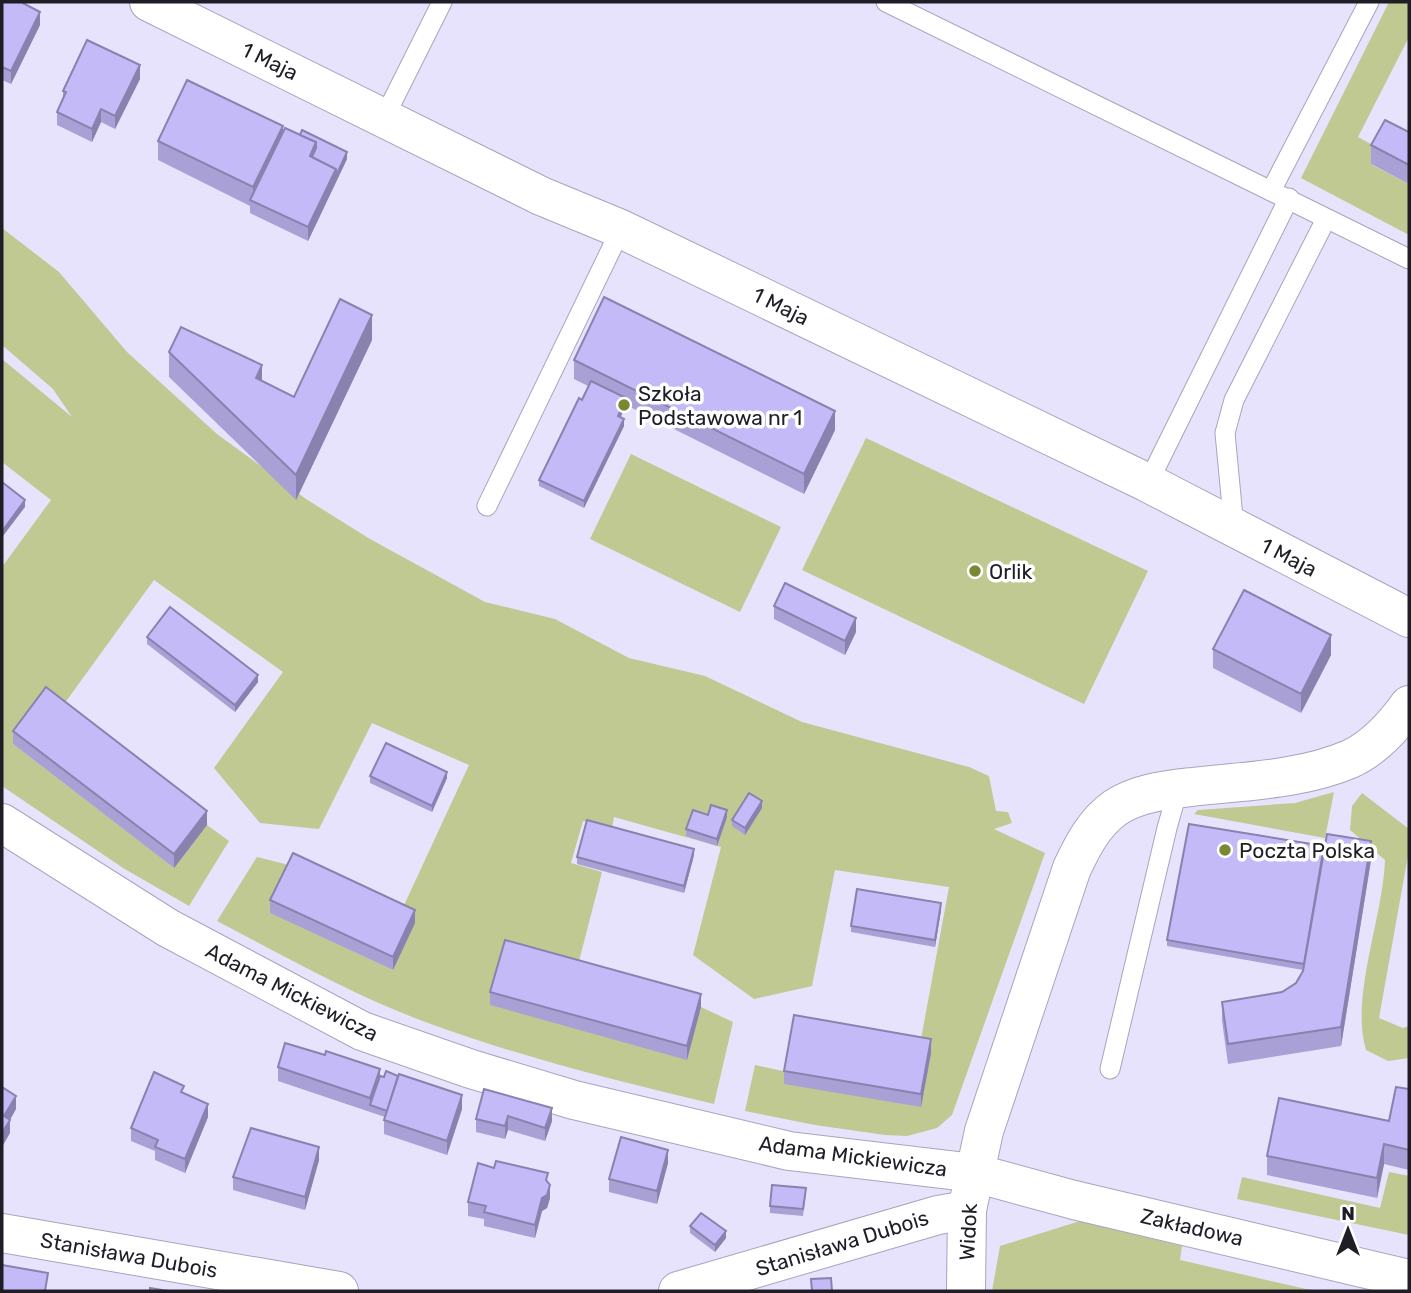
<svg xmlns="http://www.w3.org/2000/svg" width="1411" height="1293" font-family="Rubik,sans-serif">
  <rect width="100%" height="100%" fill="#e7e3fd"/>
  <g fill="#c0c992">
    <path d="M1389,2H1409V37L1358,137L1380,149L1372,165L1409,184V235L1301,178Z"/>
    <path d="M2,228L59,272L127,352L217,434L306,499L370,539L485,602L555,619L629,658L705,676L802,722L969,767L989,776L996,811L1008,812L1012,823L994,829L1045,853L952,1115L937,1128L907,1136L885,1135L815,1125L745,1111L755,1065L787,1072L919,1050L949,887L835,870L812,986L754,999L693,955L721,847L614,817L612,828L583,821L571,863L602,872L576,973L687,1059L701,1007L733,1022L714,1104C617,1081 521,1057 428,1023C354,996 286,957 217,921L257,857L293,866L271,913L393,970L399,916L469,765L372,723L319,829L260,823L214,768L283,672L154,580L59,711L13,744L173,867L207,825L229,841L189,906L123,868L2,786V567L51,500L2,462V359L72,417L53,389L2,345Z"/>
    <path d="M866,438L1148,571L1084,704L802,570Z"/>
    <path d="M631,454L781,527L740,612L590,539Z"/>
    <path d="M1334,792L1325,838L1194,814L1198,810L1295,803Z"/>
    <path d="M1362,793L1409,829V850L1379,1018L1403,1028L1409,1026V1058L1388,1061L1366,1050C1350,997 1383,918 1385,860L1350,830L1352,806Z"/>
    <path d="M1389,1172L1409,1176V1235L1237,1199L1242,1177L1380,1208Z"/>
    <path d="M1080,1221L1182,1246L1180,1260L1315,1291H992L1000,1246Z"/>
  </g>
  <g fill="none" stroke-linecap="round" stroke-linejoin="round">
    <g stroke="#a8a4be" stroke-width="21">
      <g id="service">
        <path d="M886,2L1271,191"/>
        <path d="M1369,2L1271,191L1409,259"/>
        <path d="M384,118L442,2"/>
        <path d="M1148,483L1289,198"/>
        <path d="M487,506L621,229"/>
        <path d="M1234,528L1225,433L1234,400L1326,219"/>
        <path d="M1110,1069L1167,828L1178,789"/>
      </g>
    </g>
    <g stroke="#a8a4be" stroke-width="40">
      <g id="minor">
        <path d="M2,823L168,928L362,1031L471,1069L574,1100L789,1151L975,1173L1074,1200L1409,1279"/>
        <path d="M2,1233L339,1291"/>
        <path d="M678,1291L938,1215L967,1210"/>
        <path d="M966,1291L967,1210L984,1131L1072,868C1083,845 1094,823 1115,808C1137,793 1166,790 1192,787C1244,781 1301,780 1350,759C1373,749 1395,725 1409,705"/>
      </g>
    </g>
    <g stroke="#a8a4be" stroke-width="40">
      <path id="tertiary" d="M149,2L541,196L621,229L1148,483L1409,618"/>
    </g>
    <use href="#service" stroke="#fff" stroke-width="19"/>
    <use href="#minor" stroke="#fff" stroke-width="38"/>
    <use href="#tertiary" stroke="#fff" stroke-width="38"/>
  </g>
  <g fill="#a9a0d5">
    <path d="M2,2L40,25L11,84L2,80Z"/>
    <path d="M140,79L115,129L101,122L92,142L57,125V112L63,98V91Z"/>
    <path d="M283,131L347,159L308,241L250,213V206L158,160V141Z"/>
    <path d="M1409,132V184L1371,164V145Z"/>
    <path d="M372,340L296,500L169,377V352L262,382L294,397Z"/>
    <path d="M574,360L835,430L804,494L626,405L620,417L624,426L584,508L539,486V480L588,386L574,379Z"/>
    <path d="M774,606L856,632L845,655L774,619Z"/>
    <path d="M147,637L258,682L235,712L147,644Z"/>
    <path d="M1213,649L1331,655L1301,713L1213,668Z"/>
    <path d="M13,731L207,825L174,868L13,744Z"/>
    <path d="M370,776L447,778L432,812L370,783Z"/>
    <path d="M762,808L745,835L732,826V820Z"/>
    <path d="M708,815L727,817L717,846L686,836V829Z"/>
    <path d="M694,855L684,893L577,864V857Z"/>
    <path d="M1371,860L1341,1046L1228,1064L1222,1021V1002L1282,992L1296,983L1303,970L1167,946V940Z"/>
    <path d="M270,900L415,923L393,970L270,913Z"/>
    <path d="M941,910L935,947L851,932V926Z"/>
    <path d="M490,992L701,1007L687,1060L490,1005Z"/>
    <path d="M931,1053L921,1107L784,1084V1071Z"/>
    <path d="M325,1055L462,1109L447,1155L384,1134V1120L385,1117L278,1081V1067Z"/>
    <path d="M484,1089L552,1121L545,1141L508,1130L505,1139L476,1132V1119Z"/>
    <path d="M1409,1089V1170L1384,1164L1377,1198L1267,1175V1156L1389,1121Z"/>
    <path d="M184,1094L208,1117L185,1173L155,1160V1151L131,1141V1128Z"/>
    <path d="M319,1160L305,1210L233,1190V1177Z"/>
    <path d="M668,1163L657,1204L609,1192V1179Z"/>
    <path d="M548,1182L550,1198L547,1208L542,1211L535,1238L484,1226V1219L468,1216V1202Z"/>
    <path d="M806,1195L803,1216L770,1213V1206Z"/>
    <path d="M690,1226L726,1238L715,1252L690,1233Z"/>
  </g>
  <g fill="#8a82ae">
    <path d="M40,12V25L11,84V71Z"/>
    <path d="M140,65V79L115,129V116Z"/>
    <path d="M101,109V122L92,142V129Z"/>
    <path d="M283,126V145L253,201V187Z"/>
    <path d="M316,142V155L312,164L310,156Z"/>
    <path d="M347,152V159L308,241V227L336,169Z"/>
    <path d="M372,315V340L296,500V475Z"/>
    <path d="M262,365V390L256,378Z"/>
    <path d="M626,398V405L618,423V416Z"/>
    <path d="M835,411V430L804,494V474Z"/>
    <path d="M624,419V426L584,508V501Z"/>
    <path d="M25,500V507L3,536V530Z"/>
    <path d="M856,618V632L845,655V641Z"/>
    <path d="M1331,635V655L1301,713V694Z"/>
    <path d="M258,675V682L235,712V705Z"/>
    <path d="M447,772V778L432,812V806Z"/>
    <path d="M762,801V808L745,835V828Z"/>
    <path d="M727,810V817L717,846V839Z"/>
    <path d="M207,811V825L174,868V854Z"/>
    <path d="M1371,841V860L1341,1046V1027Z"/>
    <path d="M694,849V855L684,893V886Z"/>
    <path d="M941,903V910L935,947V940Z"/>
    <path d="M415,910V923L393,970V957Z"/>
    <path d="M701,994V1007L687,1060V1046Z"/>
    <path d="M931,1039V1053L921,1107V1094Z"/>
    <path d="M380,1069V1082L370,1105V1098Z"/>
    <path d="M462,1095V1109L447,1155V1141Z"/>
    <path d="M16,1096V1109L10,1120V1133L2,1147V1133L4,1116Z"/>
    <path d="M208,1104V1117L185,1173V1159Z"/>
    <path d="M552,1108V1121L545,1141V1128Z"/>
    <path d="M508,1116V1130L505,1139V1126Z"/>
    <path d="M1384,1144V1164L1377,1198V1178Z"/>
    <path d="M319,1147V1160L305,1210V1197Z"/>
    <path d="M668,1150V1163L657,1204V1191Z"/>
    <path d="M550,1185V1198L547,1208L542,1211L535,1238V1225L542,1198Z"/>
    <path d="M726,1231V1238L715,1252V1245Z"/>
  </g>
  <g fill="#c5baf8" stroke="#8a82ae" stroke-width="2">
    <path d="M2,2H21L40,12L11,71L2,67Z"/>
    <path d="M87,40L140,65L115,116L101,109L92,129L57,112L66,92L63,91Z"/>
    <path d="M187,80L283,126L253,187L158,141Z"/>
    <path d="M1385,120L1409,132V165L1371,145Z"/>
    <path d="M285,128L316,142L310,156L336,169L308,227L250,200Z"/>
    <path d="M302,130L347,152L336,176V169L312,157L316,148V142L300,135Z"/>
    <path d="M604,297L835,411L804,474L574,360Z"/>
    <path d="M340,299L372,315L296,475L169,352L181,327L262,365L256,378L294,397Z"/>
    <path d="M591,381L626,398L618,416L624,419L584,501L539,480L579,398L582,400Z"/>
    <path d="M2,482L25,500L3,530L2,529Z"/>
    <path d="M785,583L856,618L845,641L774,606Z"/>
    <path d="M1244,590L1331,635L1301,694L1213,649Z"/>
    <path d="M170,607L258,675L235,705L147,637Z"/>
    <path d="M46,687L207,811L174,854L13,731Z"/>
    <path d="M386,743L447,772L432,806L370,776Z"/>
    <path d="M749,793L762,801L745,828L732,820Z"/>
    <path d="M711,805L727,810L717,839L686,829L693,810L708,815Z"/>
    <path d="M587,820L694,849L684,886L577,857Z"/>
    <path d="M1189,824L1324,846L1304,964L1167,940Z"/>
    <path d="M1327,834L1371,841L1341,1027L1228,1044L1222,1002L1282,992L1296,983L1303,971Z"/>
    <path d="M293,853L415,910L393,957L270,900Z"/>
    <path d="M857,889L941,903L935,940L851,926Z"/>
    <path d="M505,940L701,994L687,1046L490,992Z"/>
    <path d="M794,1015L931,1039L921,1094L784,1071Z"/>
    <path d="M285,1043L325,1055L326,1051L380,1069L370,1098L278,1067Z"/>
    <path d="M386,1071L398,1076L387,1111L370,1105L380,1076L384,1077Z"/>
    <path d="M154,1072L184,1086L181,1092L208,1104L185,1159L155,1147L158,1140L131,1128Z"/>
    <path d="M399,1074L462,1095L447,1141L384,1120Z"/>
    <path d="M2,1087L16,1096L4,1116L10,1120L2,1133Z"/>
    <path d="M1396,1087L1409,1089V1150L1384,1144L1377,1178L1267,1156L1279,1098L1389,1121Z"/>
    <path d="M484,1089L552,1108L545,1128L508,1116L505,1126L476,1119Z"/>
    <path d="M251,1128L319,1147L305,1197L233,1177Z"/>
    <path d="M621,1137L668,1150L657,1191L609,1179Z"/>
    <path d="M496,1161L548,1173L546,1180L550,1185L547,1195L542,1198L535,1225L484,1212L486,1206L468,1202L478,1163L494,1168Z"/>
    <path d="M772,1185L806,1188L803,1209L770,1206Z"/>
    <path d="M701,1213L726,1231L715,1245L690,1226Z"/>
    <path d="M2,1265L48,1273L45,1291H2Z"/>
    <path d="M831,1278L832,1291H812L811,1279Z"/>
    <path d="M150,1288L168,1291H150Z"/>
  </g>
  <g fill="#7c8734" stroke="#fff" stroke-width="2.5">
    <circle cx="624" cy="405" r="7"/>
    <circle cx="975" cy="571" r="7"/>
    <circle cx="1225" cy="850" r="7"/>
  </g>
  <g text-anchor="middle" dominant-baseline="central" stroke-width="7" stroke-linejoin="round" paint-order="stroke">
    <g font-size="21" fill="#1f1e27" stroke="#fff">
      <text transform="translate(270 61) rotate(26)">1 Maja</text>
      <text transform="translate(781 306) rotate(26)">1 Maja</text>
      <text transform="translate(1289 557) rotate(27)">1 Maja</text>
      <text transform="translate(292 992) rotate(27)">Adama Mickiewicza</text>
      <text transform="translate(853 1156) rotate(8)">Adama Mickiewicza</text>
      <text transform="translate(1192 1227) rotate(13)">Zakładowa</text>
      <text transform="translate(968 1232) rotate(-87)">Widok</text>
      <text transform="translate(842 1243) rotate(-17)">Stanisława Dubois</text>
      <text transform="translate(129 1255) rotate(10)">Stanisława Dubois</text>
    </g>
    <g font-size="21" fill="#1f1e27" stroke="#fff" text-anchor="start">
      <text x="638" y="393">Szkoła<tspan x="638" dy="24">Podstawowa nr 1</tspan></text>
      <text x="989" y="571">Orlik</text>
      <text x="1239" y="850">Poczta Polska</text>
    </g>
  </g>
  <rect width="1411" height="1293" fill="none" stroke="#1f1e27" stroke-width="7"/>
  <g transform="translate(1348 1230)" stroke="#ffffff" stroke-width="5" paint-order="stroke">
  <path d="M0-5L12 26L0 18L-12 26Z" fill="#1f1e27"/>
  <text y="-10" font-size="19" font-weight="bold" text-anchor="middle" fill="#1f1e27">N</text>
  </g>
</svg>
